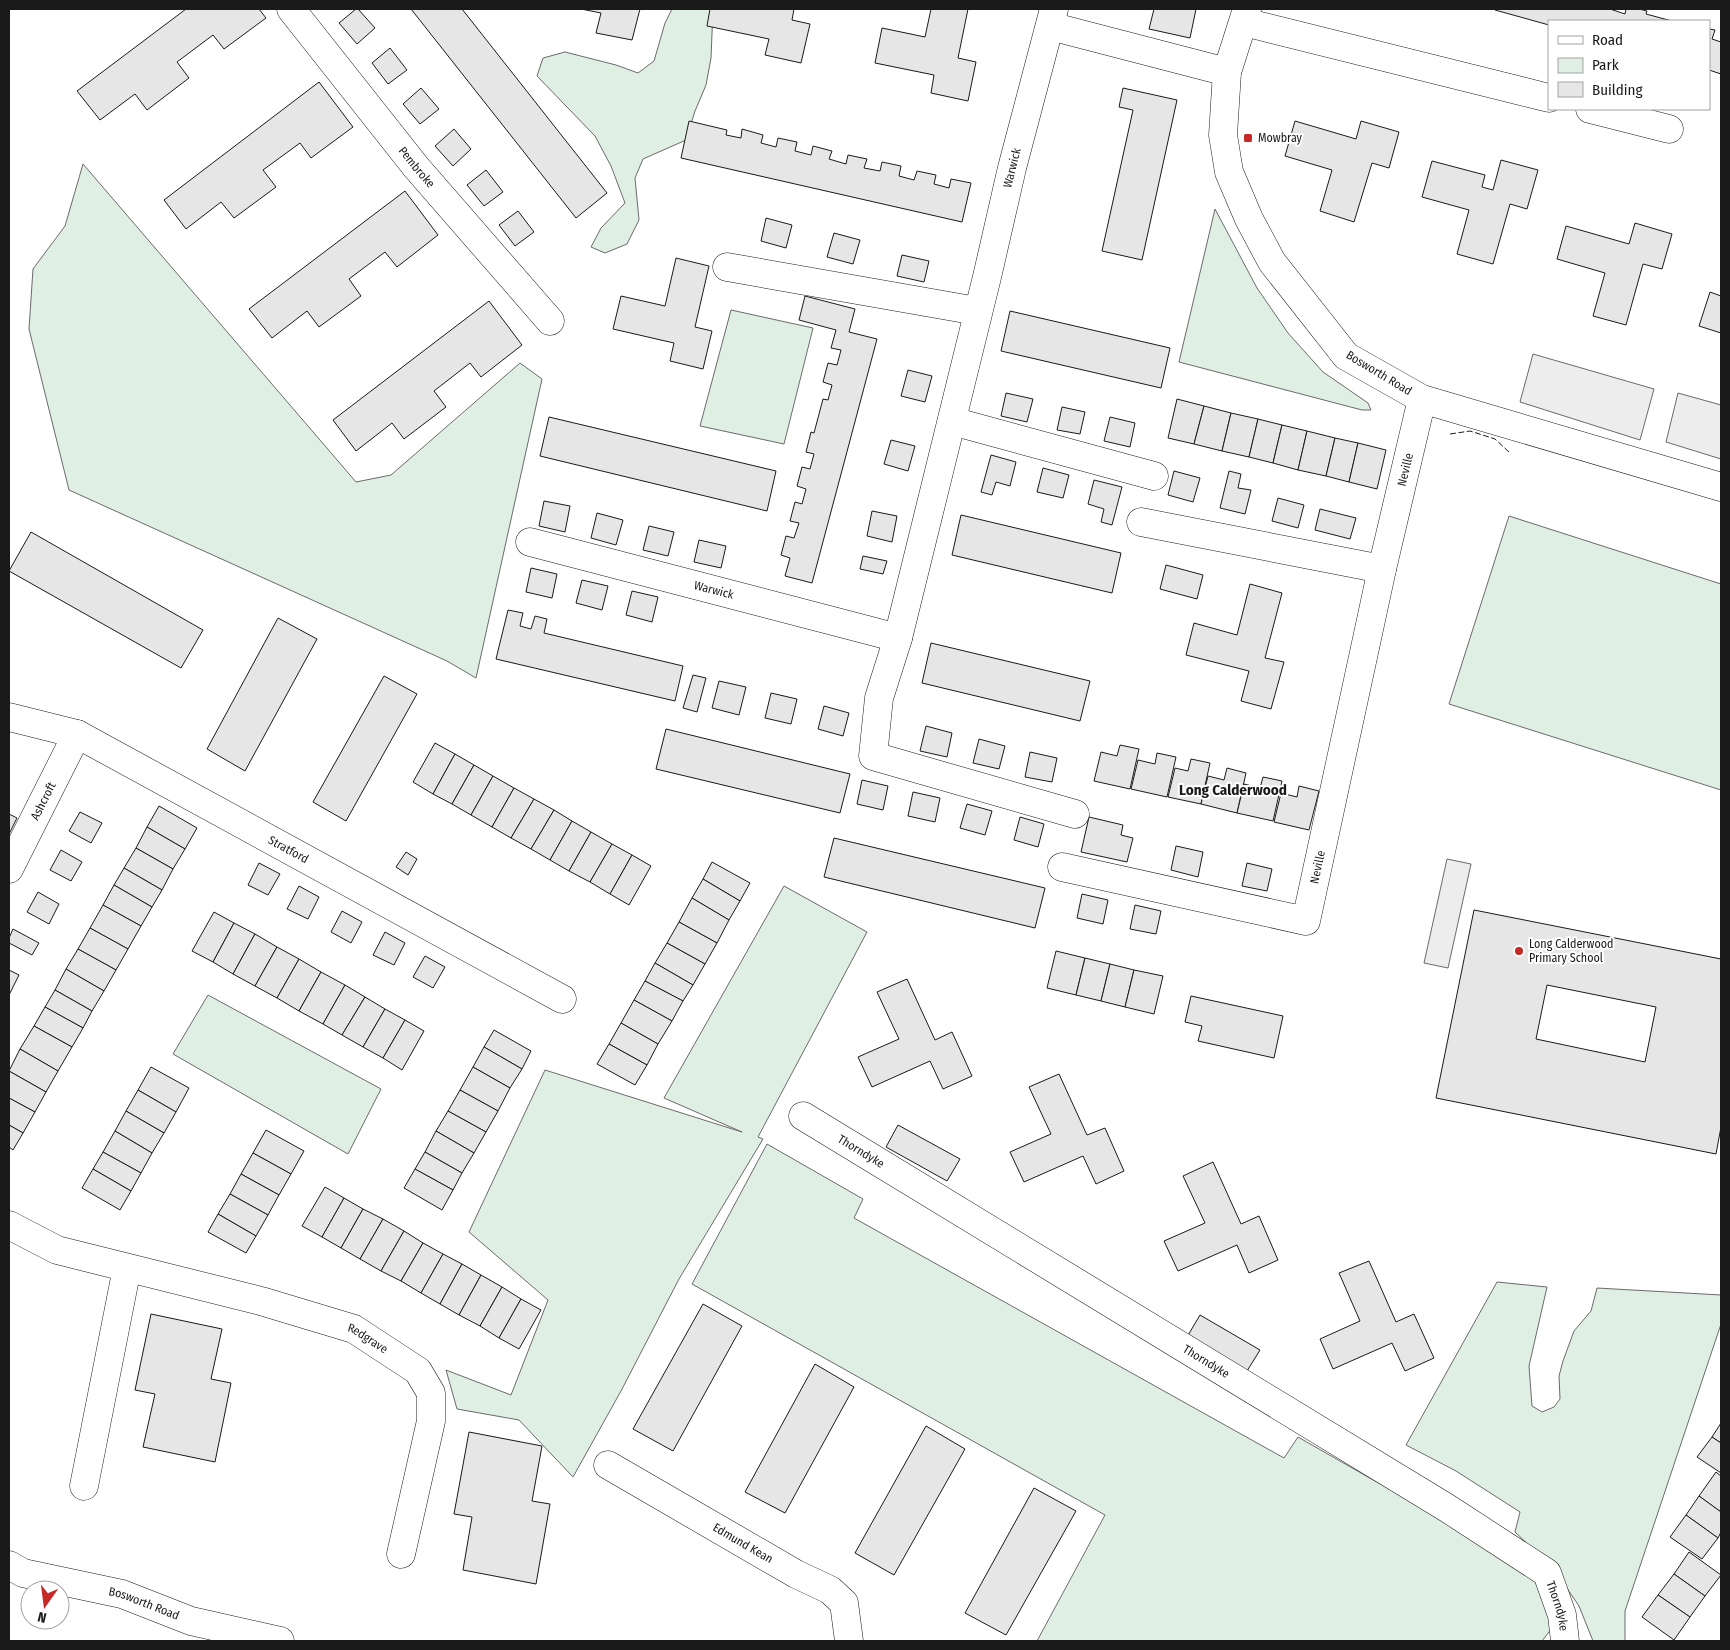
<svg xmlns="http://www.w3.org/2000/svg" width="1730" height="1650" font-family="'Fira Sans Condensed',sans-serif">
  <rect width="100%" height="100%" fill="#fff"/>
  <g fill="#e0efe3" stroke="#6a6a6a">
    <path d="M672,9H713L711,58L706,85L695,111L686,140L643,159L635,178L639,220L627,244L605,253L591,247L601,228L625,203L611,166L595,136L537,76L543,58L565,52L616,65L638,73L654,61L665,23Z"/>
    <path d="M83,164L356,482L391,475L520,363L542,379L476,678L447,661L69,490L29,329L33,269L65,226Z"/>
    <path d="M1215,209L1257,288L1288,333L1323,372L1368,403L1371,410H1362L1179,362Z"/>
    <path d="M731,310L813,328L784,444L700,426Z"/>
    <path d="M1509,516L1721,584V790L1449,704Z"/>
    <path d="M784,886L867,932L758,1137L763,1139L679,1279L621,1391L573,1477L519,1420L457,1409L446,1370L511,1395L548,1300L469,1232L545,1070L742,1132L664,1098Z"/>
    <path d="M208,995L381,1089L348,1154L173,1054Z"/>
    <path d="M767,1144L863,1199L854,1218L1284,1458L1298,1437L1522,1565L1541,1589L1552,1628L1542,1641H1037L1105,1515L692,1284Z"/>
    <path d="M1497,1282L1547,1287L1529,1366L1532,1406L1542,1412L1554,1407L1560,1399L1559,1376L1563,1361L1574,1331L1591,1311L1597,1288L1721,1295V1324L1625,1611V1641H1593L1579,1606L1553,1568L1515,1532L1520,1512L1456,1471L1406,1445Z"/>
  </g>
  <g fill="#ededed" stroke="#6a6a6a">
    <path d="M1533,354L1654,389L1640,440L1520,402Z"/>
    <path d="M1678,393L1721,405V459L1666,442Z"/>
    <path d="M1447,859L1471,864L1448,968L1424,963Z"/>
  </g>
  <g fill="#e6e6e6" stroke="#1a1a1a" fill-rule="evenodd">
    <path d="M186,9H259L266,18L224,49L213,35L177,62L189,78L147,110L135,94L100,120L77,91Z"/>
    <path d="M356,9H358L375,28L357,44L339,23Z"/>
    <path d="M411,9H462L607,193L576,218Z"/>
    <path d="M581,9H640L632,40L596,33L601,13Z"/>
    <path d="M710,9H794L792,20L810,24L801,63L765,55L769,39L707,26Z"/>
    <path d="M931,9H968L958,58L976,62L968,101L931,93L934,75L875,63L882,28L925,37Z"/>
    <path d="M1154,9H1196L1190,38L1149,29Z"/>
    <path d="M1495,9H1610L1625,14L1626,9H1639L1647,11L1646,14L1672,21H1549V25L1495,10Z"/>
    <path d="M1709,29L1715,30L1712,39L1721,42V74L1709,70Z"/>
    <path d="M390,48L407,70L388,84L372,63Z"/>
    <path d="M319,82L353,127L311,158L300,143L263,170L276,187L234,218L221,202L186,229L164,200Z"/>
    <path d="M421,88L439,109L420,124L403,104Z"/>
    <path d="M1123,88L1177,100L1142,260L1102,251L1133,110L1119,107Z"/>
    <path d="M689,121L727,130L726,135L741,138L742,129L763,135L761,143L776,147L778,138L797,142L795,151L811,155L813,146L832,151L829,159L846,164L848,155L867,159L864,168L880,171L882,162L901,166L899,176L914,180L917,171L936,175L934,184L949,188L951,179L971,183L962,222L681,158Z"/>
    <path d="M1295,121L1356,139L1361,121L1399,132L1389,168L1372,163L1354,222L1320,211L1332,170L1285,156Z"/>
    <path d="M454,129L471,149L453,166L435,146Z"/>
    <path d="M1501,160L1538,170L1527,209L1510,204L1493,264L1457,254L1469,210L1422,197L1432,161L1485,175L1482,187L1493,190Z"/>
    <path d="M486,170L503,192L484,206L467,185Z"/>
    <path d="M405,191L438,235L397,267L385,252L349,279L361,296L319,327L307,311L272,338L249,309Z"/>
    <path d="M518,211L534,232L515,246L499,225Z"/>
    <path d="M766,218L792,225L786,248L761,241Z"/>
    <path d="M1635,223L1672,234L1662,269L1643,264L1626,325L1593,316L1605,273L1557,259L1566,226L1629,244Z"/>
    <path d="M834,233L860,240L853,264L827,257Z"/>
    <path d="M902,255L929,261L924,282L897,276Z"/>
    <path d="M676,258L709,266L695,327L712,331L703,369L670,361L674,343L613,329L621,296L665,306Z"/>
    <path d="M1710,292L1721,296V333L1699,326Z"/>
    <path d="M805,296L855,309L849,332L877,339L812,583L785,576L790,558L781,555L786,536L794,538L799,523L790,521L795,502L802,504L806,489L797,486L802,467L810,469L814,454L806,452L811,432L814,433L823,399L828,400L832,385L823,382L828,363L837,365L841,350L831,348L836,330L799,320Z"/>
    <path d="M489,301L522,345L481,377L470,363L434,391L446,407L404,439L392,423L356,451L333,420Z"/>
    <path d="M1010,311L1170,348L1161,388L1001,351Z"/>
    <path d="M908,370L932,376L925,402L901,396Z"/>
    <path d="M1006,393L1033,399L1027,422L1001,416Z"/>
    <path d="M1177,399L1204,406L1194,444L1168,438Z"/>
    <path d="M1204,406L1231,413L1222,451L1194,444Z"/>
    <path d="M1062,407L1085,412L1080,434L1057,430Z"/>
    <path d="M1231,413L1258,419L1249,457L1222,451Z"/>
    <path d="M549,417L776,471L767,511L540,456Z"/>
    <path d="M1110,417L1135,423L1130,447L1104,441Z"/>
    <path d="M1258,419L1282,425L1273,463L1249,457Z"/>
    <path d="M1282,425L1307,431L1298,470L1273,463Z"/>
    <path d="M1307,431L1335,438L1326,476L1298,470Z"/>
    <path d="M1335,438L1358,443L1349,482L1326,476Z"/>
    <path d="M891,440L915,446L908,471L884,464Z"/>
    <path d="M1358,443L1386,450L1377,489L1349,482Z"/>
    <path d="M991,455L1016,462L1010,486L996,482L992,495L981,492Z"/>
    <path d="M1043,468L1069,475L1063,498L1037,492Z"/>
    <path d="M1174,471L1200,478L1193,502L1168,495Z"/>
    <path d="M1229,471L1241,474L1238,488L1251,490L1245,514L1220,508Z"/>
    <path d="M1094,480L1122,487L1112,525L1101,522L1104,509L1088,504Z"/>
    <path d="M1278,498L1304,505L1298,528L1272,521Z"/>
    <path d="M544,501L570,506L565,532L539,526Z"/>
    <path d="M1320,509L1356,518L1350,539L1315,530Z"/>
    <path d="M872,511L897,516L892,542L867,536Z"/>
    <path d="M597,513L623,520L616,545L591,538Z"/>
    <path d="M961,515L1121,553L1112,593L952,555Z"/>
    <path d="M649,526L674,532L668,556L643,550Z"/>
    <path d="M31,532L203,630L181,668L9,571Z"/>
    <path d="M699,540L726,546L721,568L694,562Z"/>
    <path d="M863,556L887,561L883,574L860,569Z"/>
    <path d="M1166,565L1203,575L1197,599L1160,589Z"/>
    <path d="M531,568L557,574L552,598L526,592Z"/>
    <path d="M582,580L608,586L602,610L576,603Z"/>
    <path d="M1250,584L1282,593L1265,658L1284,662L1271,709L1241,701L1249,671L1186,655L1194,623L1237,635Z"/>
    <path d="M632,591L658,597L652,622L626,615Z"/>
    <path d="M508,610L523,613L520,626L531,629L535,616L547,619L544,633L683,666L675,701L496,659Z"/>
    <path d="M278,618L317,639L245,771L207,749Z"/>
    <path d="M931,643L1090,681L1080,721L922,683Z"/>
    <path d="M693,675L706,678L697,712L683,708Z"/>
    <path d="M384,676L417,694L346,821L313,802Z"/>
    <path d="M719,681L746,687L739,715L712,708Z"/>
    <path d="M771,693L797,699L791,724L765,718Z"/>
    <path d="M824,706L849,713L843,736L818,729Z"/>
    <path d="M926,726L952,733L947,757L920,751Z"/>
    <path d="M666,729L850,774L840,813L656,769Z"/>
    <path d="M979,739L1005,746L999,769L973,763Z"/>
    <path d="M435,743L455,754L433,794L413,782Z"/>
    <path d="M1120,745L1139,749L1130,789L1094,781L1101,752L1117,756Z"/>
    <path d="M1030,752L1057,758L1052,782L1025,777Z"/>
    <path d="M1157,753L1176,757L1167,797L1131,789L1138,760L1155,764Z"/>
    <path d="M455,754L474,765L452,804L433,794Z"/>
    <path d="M1191,759L1210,763L1201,804L1168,797L1175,768L1188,771Z"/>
    <path d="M474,765L493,776L471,815L452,804Z"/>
    <path d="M1227,768L1246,773L1237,813L1201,804L1208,776L1224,780Z"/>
    <path d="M493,776L514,788L492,827L471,815Z"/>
    <path d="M1263,777L1282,781L1273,821L1237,813L1244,784L1260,788Z"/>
    <path d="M862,780L888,786L883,810L857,804Z"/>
    <path d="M1299,786L1319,791L1309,830L1274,822L1281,793L1297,797Z"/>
    <path d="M514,788L534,799L511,838L492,827Z"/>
    <path d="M913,792L940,798L935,822L908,816Z"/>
    <path d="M534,799L554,810L531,849L511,838Z"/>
    <path d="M967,804L992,811L985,835L960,828Z"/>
    <path d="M159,806L197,828L185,849L147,827Z"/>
    <path d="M554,810L572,821L550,860L531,849Z"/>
    <path d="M80,812L102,823L91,843L69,831Z"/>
    <path d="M9,814L17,818L9,834Z"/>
    <path d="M1020,817L1044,824L1038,847L1014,840Z"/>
    <path d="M1089,817L1123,825L1121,835L1133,838L1127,862L1081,852Z"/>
    <path d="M572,821L591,832L569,871L550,860Z"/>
    <path d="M147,827L185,849L173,869L136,848Z"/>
    <path d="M591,832L612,844L590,882L569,871Z"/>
    <path d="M834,838L1045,888L1035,928L824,877Z"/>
    <path d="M612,844L632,855L610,894L590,882Z"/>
    <path d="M1176,846L1203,852L1198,877L1171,870Z"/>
    <path d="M136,848L173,869L162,890L124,868Z"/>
    <path d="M61,850L82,862L71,881L50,870Z"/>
    <path d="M406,852L417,859L408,875L396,867Z"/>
    <path d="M632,855L651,866L629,905L610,894Z"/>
    <path d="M712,862L750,883L740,901L703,879Z"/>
    <path d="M259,863L280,874L268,895L248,885Z"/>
    <path d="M1247,863L1272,869L1267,891L1242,886Z"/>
    <path d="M124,868L162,890L152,907L114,885Z"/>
    <path d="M703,879L740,901L729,920L692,898Z"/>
    <path d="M114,885L152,907L141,926L103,905Z"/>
    <path d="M299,886L319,897L308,919L287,909Z"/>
    <path d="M38,892L59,904L49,924L27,912Z"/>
    <path d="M1082,894L1108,900L1103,924L1077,918Z"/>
    <path d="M692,898L729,920L717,943L679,922Z"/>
    <path d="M103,905L141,926L128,949L90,928Z"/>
    <path d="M1135,905L1161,911L1156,934L1130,929Z"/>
    <path d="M1474,910L1721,959V1127L1716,1154L1436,1098ZM1547,985L1656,1007L1645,1062L1536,1039Z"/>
    <path d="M342,911L362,922L351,943L331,932Z"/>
    <path d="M214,912L234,923L213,962L192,951Z"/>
    <path d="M679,922L717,943L705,964L667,943Z"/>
    <path d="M234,923L255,934L233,974L213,962Z"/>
    <path d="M90,928L128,949L116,970L78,949Z"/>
    <path d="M13,929L39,943L32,955L9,943V938Z"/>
    <path d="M385,932L405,943L394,965L373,955Z"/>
    <path d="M255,934L277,947L255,986L233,974Z"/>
    <path d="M667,943L705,964L693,985L655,963Z"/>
    <path d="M277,947L299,959L277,998L255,986Z"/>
    <path d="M78,949L116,970L104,991L66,969Z"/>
    <path d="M1056,951L1085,958L1076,995L1047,988Z"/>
    <path d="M425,956L445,967L433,988L413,977Z"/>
    <path d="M1085,958L1110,964L1101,1001L1076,995Z"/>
    <path d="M299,959L321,972L299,1011L277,998Z"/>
    <path d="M655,963L693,985L683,1001L645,981Z"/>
    <path d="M1110,964L1134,970L1125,1007L1101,1001Z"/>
    <path d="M66,969L104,991L92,1011L55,990Z"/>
    <path d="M9,970L19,975L9,995Z"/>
    <path d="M1134,970L1163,976L1154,1014L1125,1007Z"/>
    <path d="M321,972L345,985L323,1024L299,1011Z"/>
    <path d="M907,979L935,1040L952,1032L972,1076L943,1089L930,1061L872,1087L858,1057L899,1039L877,992Z"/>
    <path d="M645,981L683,1001L672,1021L634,1000Z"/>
    <path d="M345,985L365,997L342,1035L323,1024Z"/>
    <path d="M55,990L92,1011L83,1028L45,1007Z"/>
    <path d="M1191,996L1283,1016L1274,1058L1198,1041L1202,1026L1185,1022Z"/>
    <path d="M365,997L385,1009L363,1047L342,1035Z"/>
    <path d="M634,1000L672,1021L658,1044L621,1023Z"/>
    <path d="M45,1007L83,1028L72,1047L34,1026Z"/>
    <path d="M385,1009L405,1020L383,1058L363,1047Z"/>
    <path d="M405,1020L424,1031L402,1070L383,1058Z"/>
    <path d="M621,1023L658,1044L647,1065L609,1044Z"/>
    <path d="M34,1026L72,1047L58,1071L20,1049Z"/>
    <path d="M494,1030L531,1051L522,1069L484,1047Z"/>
    <path d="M609,1044L647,1065L635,1085L597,1064Z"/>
    <path d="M484,1047L522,1069L510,1088L473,1067Z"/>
    <path d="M20,1049L58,1071L46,1092L9,1071Z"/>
    <path d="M151,1067L189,1088L176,1112L138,1090Z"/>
    <path d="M473,1067L510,1088L498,1111L460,1090Z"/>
    <path d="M9,1071L46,1092L35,1112L9,1098Z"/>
    <path d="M1059,1074L1087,1135L1105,1128L1124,1171L1096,1184L1083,1156L1024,1182L1010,1152L1051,1134L1029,1087Z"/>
    <path d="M138,1090L176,1112L164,1133L126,1111Z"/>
    <path d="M460,1090L498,1111L486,1132L448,1111Z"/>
    <path d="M9,1098L35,1112L23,1133L9,1125Z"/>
    <path d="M126,1111L164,1133L152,1153L115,1131Z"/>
    <path d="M448,1111L486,1132L474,1153L436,1131Z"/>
    <path d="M9,1125L23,1133L13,1150L9,1147Z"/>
    <path d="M898,1125L960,1159L947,1181L886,1147Z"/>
    <path d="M266,1130L304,1151L291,1174L253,1153Z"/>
    <path d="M115,1131L152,1153L141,1173L103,1152Z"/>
    <path d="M436,1131L474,1153L462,1173L425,1152Z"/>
    <path d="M103,1152L141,1173L131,1191L93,1169Z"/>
    <path d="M425,1152L462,1173L453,1190L415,1169Z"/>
    <path d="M253,1153L291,1174L279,1195L241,1174Z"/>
    <path d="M1213,1162L1241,1224L1259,1216L1278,1260L1249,1273L1237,1245L1178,1271L1164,1241L1205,1223L1183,1176Z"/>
    <path d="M93,1169L131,1191L120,1210L82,1188Z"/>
    <path d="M415,1169L453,1190L442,1210L404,1188Z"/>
    <path d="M241,1174L279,1195L268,1215L230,1194Z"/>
    <path d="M325,1187L344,1198L322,1237L302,1226Z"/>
    <path d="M230,1194L268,1215L256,1236L218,1214Z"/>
    <path d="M344,1198L363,1209L341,1248L322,1237Z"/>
    <path d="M363,1209L383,1219L360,1259L341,1248Z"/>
    <path d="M218,1214L256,1236L246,1253L208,1232Z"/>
    <path d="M383,1219L404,1231L381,1271L360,1259Z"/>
    <path d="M404,1231L423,1243L401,1281L381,1271Z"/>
    <path d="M423,1243L443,1254L421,1293L401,1281Z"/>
    <path d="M443,1254L462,1264L440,1304L421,1293Z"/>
    <path d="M1369,1261L1396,1322L1414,1314L1434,1358L1405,1371L1392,1343L1333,1369L1320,1339L1360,1321L1339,1273Z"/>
    <path d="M462,1264L481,1275L459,1315L440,1304Z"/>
    <path d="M481,1275L502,1287L480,1326L459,1315Z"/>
    <path d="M502,1287L521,1299L499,1338L480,1326Z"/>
    <path d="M521,1299L541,1310L519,1349L499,1338Z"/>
    <path d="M703,1304L742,1326L673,1451L633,1429Z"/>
    <path d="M151,1314L222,1329L211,1379L231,1383L215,1462L143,1447L155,1394L135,1390Z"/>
    <path d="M1200,1315L1260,1350L1247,1371L1187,1337Z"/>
    <path d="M815,1364L854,1387L785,1513L745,1492Z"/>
    <path d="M1721,1423V1443L1712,1437Z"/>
    <path d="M926,1426L965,1449L894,1575L855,1553Z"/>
    <path d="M469,1432L542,1446L532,1501L550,1504L536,1584L463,1570L472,1517L454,1514Z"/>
    <path d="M1712,1437L1721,1443V1473L1697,1457Z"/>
    <path d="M1716,1472L1721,1476V1512L1699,1496Z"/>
    <path d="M1034,1488L1076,1511L1006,1635L965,1613Z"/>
    <path d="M1699,1496L1721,1512V1532L1718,1538L1686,1515Z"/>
    <path d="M1686,1515L1718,1538L1702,1559L1670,1537Z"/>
    <path d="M1689,1552L1721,1575L1705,1596L1674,1574Z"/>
    <path d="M1674,1574L1705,1596L1690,1617L1658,1595Z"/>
    <path d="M1658,1595L1690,1617L1674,1640L1642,1617Z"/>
  </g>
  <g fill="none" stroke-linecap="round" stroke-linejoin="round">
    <g stroke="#1a1a1a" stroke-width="29">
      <g id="minor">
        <path id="s1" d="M291,9L416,167L550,321"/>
        <path d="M1054,9L1012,168L987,277L898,638L879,698L873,756L1075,814"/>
        <path d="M1247,9L1227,72L1223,135L1229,172L1249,219L1272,262L1346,356L1422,399L1721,487"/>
        <path d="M1244,22L1549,98"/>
        <path d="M1050,26L1227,72"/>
        <path d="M1590,109L1669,129"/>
        <path d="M727,267L977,311"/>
        <path d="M952,421L1154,476"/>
        <path d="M1141,522L1382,569"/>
        <path id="s2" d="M530,542L898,638"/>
        <path id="s3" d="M9,717L77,734L562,999"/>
        <path id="s4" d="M1062,867L1306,921L1382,569L1422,399"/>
        <path id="s5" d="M9,869L77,734"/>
        <path id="s6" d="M803,1116L1447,1508L1547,1573L1562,1615L1565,1641"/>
        <path id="s7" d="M9,1225L57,1250L261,1301L354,1329L418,1371L431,1393V1421L401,1554"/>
        <path id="s8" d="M608,1465L796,1574L830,1590L844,1603L849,1641"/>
        <path d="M84,1486L127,1268"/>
        <path id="s9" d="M9,1565L23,1573L122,1594L191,1621L280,1641"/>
      </g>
    </g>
    <use href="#minor" stroke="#fff" stroke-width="28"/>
    <path stroke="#1a1a1a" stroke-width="1" stroke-dasharray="6 2.5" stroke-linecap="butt" d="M1450,434L1470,431L1495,439L1509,452"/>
  </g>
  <g fill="#c62828" stroke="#fff" stroke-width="2">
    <rect x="1243" y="133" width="10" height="10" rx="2.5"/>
    <circle cx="1519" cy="951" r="5"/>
  </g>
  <g text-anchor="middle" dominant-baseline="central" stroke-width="4" stroke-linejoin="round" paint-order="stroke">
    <g font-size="12" fill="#1a1a1a" stroke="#fff" text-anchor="start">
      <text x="1258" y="138">Mowbray</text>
      <text x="1529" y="944">Long Calderwood<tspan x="1529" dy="14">Primary School</tspan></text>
    </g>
    <g font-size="12" fill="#1a1a1a" stroke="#fff">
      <text stroke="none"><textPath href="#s1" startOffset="202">Pembroke</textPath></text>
      <text transform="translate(1012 168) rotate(-76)">Warwick</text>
      <text transform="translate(1379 373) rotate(31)">Bosworth Road</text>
      <text stroke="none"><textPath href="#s4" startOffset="712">Neville</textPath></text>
      <text stroke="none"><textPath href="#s2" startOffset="190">Warwick</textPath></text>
      <text stroke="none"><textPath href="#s5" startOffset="76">Ashcroft</textPath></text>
      <text stroke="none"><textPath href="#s3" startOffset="311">Stratford</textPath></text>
      <text stroke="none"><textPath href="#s4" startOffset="305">Neville</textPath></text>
      <text stroke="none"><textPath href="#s6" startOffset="68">Thorndyke</textPath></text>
      <text stroke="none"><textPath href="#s7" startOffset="378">Redgrave</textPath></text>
      <text stroke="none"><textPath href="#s6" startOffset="472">Thorndyke</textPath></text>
      <text stroke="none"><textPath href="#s8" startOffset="156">Edmund Kean</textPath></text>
      <text stroke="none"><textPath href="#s9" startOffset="141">Bosworth Road</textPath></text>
      <text stroke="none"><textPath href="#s6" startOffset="908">Thorndyke</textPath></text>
    </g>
    <g font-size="15" font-weight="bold" fill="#1a1a1a" stroke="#fff">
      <text x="1233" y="790">Long Calderwood</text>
    </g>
  </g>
  <rect width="1730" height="1650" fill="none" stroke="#1a1a1a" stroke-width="20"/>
  <rect x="1548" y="20" width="162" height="90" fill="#ffffff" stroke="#a3a3a3"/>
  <rect x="1558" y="36" width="25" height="8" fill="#ffffff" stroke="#a3a3a3"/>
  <text x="1592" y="45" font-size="15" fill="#1a1a1a">Road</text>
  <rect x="1558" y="58" width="25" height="15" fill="#e0efe3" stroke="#a3a3a3"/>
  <text x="1592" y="70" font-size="15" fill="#1a1a1a">Park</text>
  <rect x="1558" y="82" width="25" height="15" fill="#e6e6e6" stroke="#a3a3a3"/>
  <text x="1592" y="95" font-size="15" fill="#1a1a1a">Building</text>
  <g transform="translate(45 1605) rotate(194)"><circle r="24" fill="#ffffff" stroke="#a3a3a3"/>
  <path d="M0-4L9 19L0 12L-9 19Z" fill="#c62828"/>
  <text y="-8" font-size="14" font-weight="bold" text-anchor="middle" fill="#1a1a1a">N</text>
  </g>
</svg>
